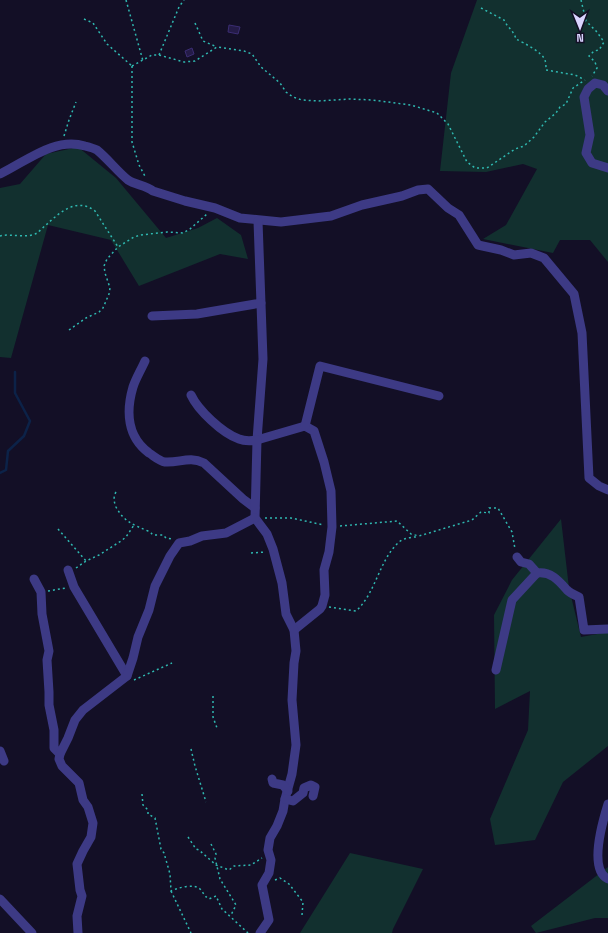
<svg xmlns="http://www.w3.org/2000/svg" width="608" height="933" font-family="'Space Grotesk',sans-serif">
  <rect width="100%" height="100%" fill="#130f26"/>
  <g fill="#12302f">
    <path d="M477,0H608V262L590,240H560L553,253L483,239L506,225L537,169L523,164L486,172L440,171L451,73Z"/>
    <path d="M78,147L116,178L166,238L198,228L217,218L241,235L248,259L220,254L139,286L111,240L48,225L11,358L0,357V188L20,184L46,154Z"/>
    <path d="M561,519L569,588L581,637L608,632V746L563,782L535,840L495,845L490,819L528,730L530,691L495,709L494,615L512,580Z"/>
    <path d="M350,853L423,869L393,929L392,933H300Z"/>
    <path d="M608,867V918H595L536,933L531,926Z"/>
  </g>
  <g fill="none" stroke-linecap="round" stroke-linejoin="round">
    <path stroke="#0c2248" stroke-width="2.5" d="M0,473L6,470L8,451L24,436L30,421L15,393V372"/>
  </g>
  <g fill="#241b47" stroke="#3b2d73">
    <path d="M229,25L240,27L238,34L228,32Z"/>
    <path d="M192,48L194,54L187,57L185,51Z"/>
  </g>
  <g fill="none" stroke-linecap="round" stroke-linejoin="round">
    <g stroke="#2fb8b0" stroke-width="1.5" stroke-dasharray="2 3" stroke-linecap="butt">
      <path d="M126,0L143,61"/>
      <path d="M581,0L586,21L597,32L604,42L599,50L594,51L589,56L595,62L597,68L592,76"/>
      <path d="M481,8L504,20C507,27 514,31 516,39C524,43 542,52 545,60C546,63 546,67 546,70L575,75L583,79"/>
      <path d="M84,19L93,23L107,44L132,66"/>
      <path d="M195,23L203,41L217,47"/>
      <path d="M159,55L179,7L184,0"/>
      <path d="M132,66L152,55H159L184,62L195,61L217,47L244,51L252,54L261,67L280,83L286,92L293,97L302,100L318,101L350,99L372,100L411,105L437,113L448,124L467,162L475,168H487L515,149L524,146L534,137L545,122L556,113L560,107L566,104L573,88L585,80"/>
      <path d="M132,66V142L139,165L146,178"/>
      <path d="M64,136L69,120L76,102"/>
      <path d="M0,236C11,233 27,239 37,233C40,231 43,227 46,225C60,212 77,197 95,211L118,247"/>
      <path d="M69,330L86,318L99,312L103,308L109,294L110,288L105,273L104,266L107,259L118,247L134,237L141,235L167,232L183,233L190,229L207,214"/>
      <path d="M116,492C113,497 114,502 116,507C124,522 134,525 148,531C151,532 151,534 154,535C156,535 160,535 163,535L166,538L172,539"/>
      <path d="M265,518H291L324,525"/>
      <path d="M340,526L397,521L411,534L419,536L472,520L481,512L489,513V508H498L512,532L515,549"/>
      <path d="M58,529L86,561"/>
      <path d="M251,553L265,552"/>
      <path d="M76,568L86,561L99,555L121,541L126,537L134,525"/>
      <path d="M48,591L66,588"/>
      <path d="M329,607L356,611C376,593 379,560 399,542C404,538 411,537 417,537"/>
      <path d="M134,680L172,663"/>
      <path d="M213,696V717L217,728"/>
      <path d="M191,749L195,766L206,802"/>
      <path d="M142,794L143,805L148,810V814L155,818L161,849L164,853L170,874L171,891C177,888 194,883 200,889C204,893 203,895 209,899L216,896L222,909L248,933"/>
      <path d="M188,837L196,849L199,850L216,865L229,870L234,866L251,865L262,858"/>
      <path d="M211,844L216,854L215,858L220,879L236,905L231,915"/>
      <path d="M275,880L280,878L289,884L303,902L302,915"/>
      <path d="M171,891L191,933"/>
    </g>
    <g stroke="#3d3a85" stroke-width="9">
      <path d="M608,91L603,85L595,83L588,89L584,97L590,135L586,153L592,163L608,168"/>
      <path d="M0,174C27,161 54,137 85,146C89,147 93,148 97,150C108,159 117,171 128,180C135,185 146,185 153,191L185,201L215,208L240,218L281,222L331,216L362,205L402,196L418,190L428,189L448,208L459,215L478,245L501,250L514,255L531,253L544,258L574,294L582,333L589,478L599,486L608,490"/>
      <path d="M258,221L263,359L257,440L305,426L314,431L324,462L331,491L332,527L329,552L324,570L325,595L322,606L320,609L294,630"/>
      <path d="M152,316L197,314L261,303"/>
      <path d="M145,361C141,370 136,378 133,387C126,411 127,437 149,453C154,456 159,461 165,462C180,463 189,456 204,463L243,499L255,508"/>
      <path d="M191,395C198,410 222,433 239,439C244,441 251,441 257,440L255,518L267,534L273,549L282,583L286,614L294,630L296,651L294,663L292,700L296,745L292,774L285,799L283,811L277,826L270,838L268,850L271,860L269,873L262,885L269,920L260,933"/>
      <path d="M305,426L320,366L439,396"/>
      <path d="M517,557L521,562L529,564L537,573C551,571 559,581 567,590C570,593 575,595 579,597L584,630L608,629"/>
      <path d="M68,570L74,587L127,676"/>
      <path d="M34,579L41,592L42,614L49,651L47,660L49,692V705L54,730V748L60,754"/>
      <path d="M496,670L512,600L537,573"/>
      <path d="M0,751L4,761"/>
      <path d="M272,779L273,783L283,785L288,791"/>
      <path d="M285,799L293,801L303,793L304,788L311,785L315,787L313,796"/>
      <path d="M608,804C603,820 588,870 608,879"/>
      <path d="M0,899L32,933"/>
      <path d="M78,933L77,916L82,896L80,890L77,864L83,851L91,837L93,823L88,807L83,800L79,783L62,766L59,759L60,754L68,738L75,720L83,710L127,676L133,658L138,637L149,610L155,586L170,556L179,543L190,541L202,536L226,533L255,518"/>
    </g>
  </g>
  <g transform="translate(580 28) rotate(179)" stroke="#130f26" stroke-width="3" paint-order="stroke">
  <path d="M0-3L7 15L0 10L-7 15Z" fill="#d9d4ff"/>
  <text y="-6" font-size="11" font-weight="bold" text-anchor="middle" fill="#d9d4ff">N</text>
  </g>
</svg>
